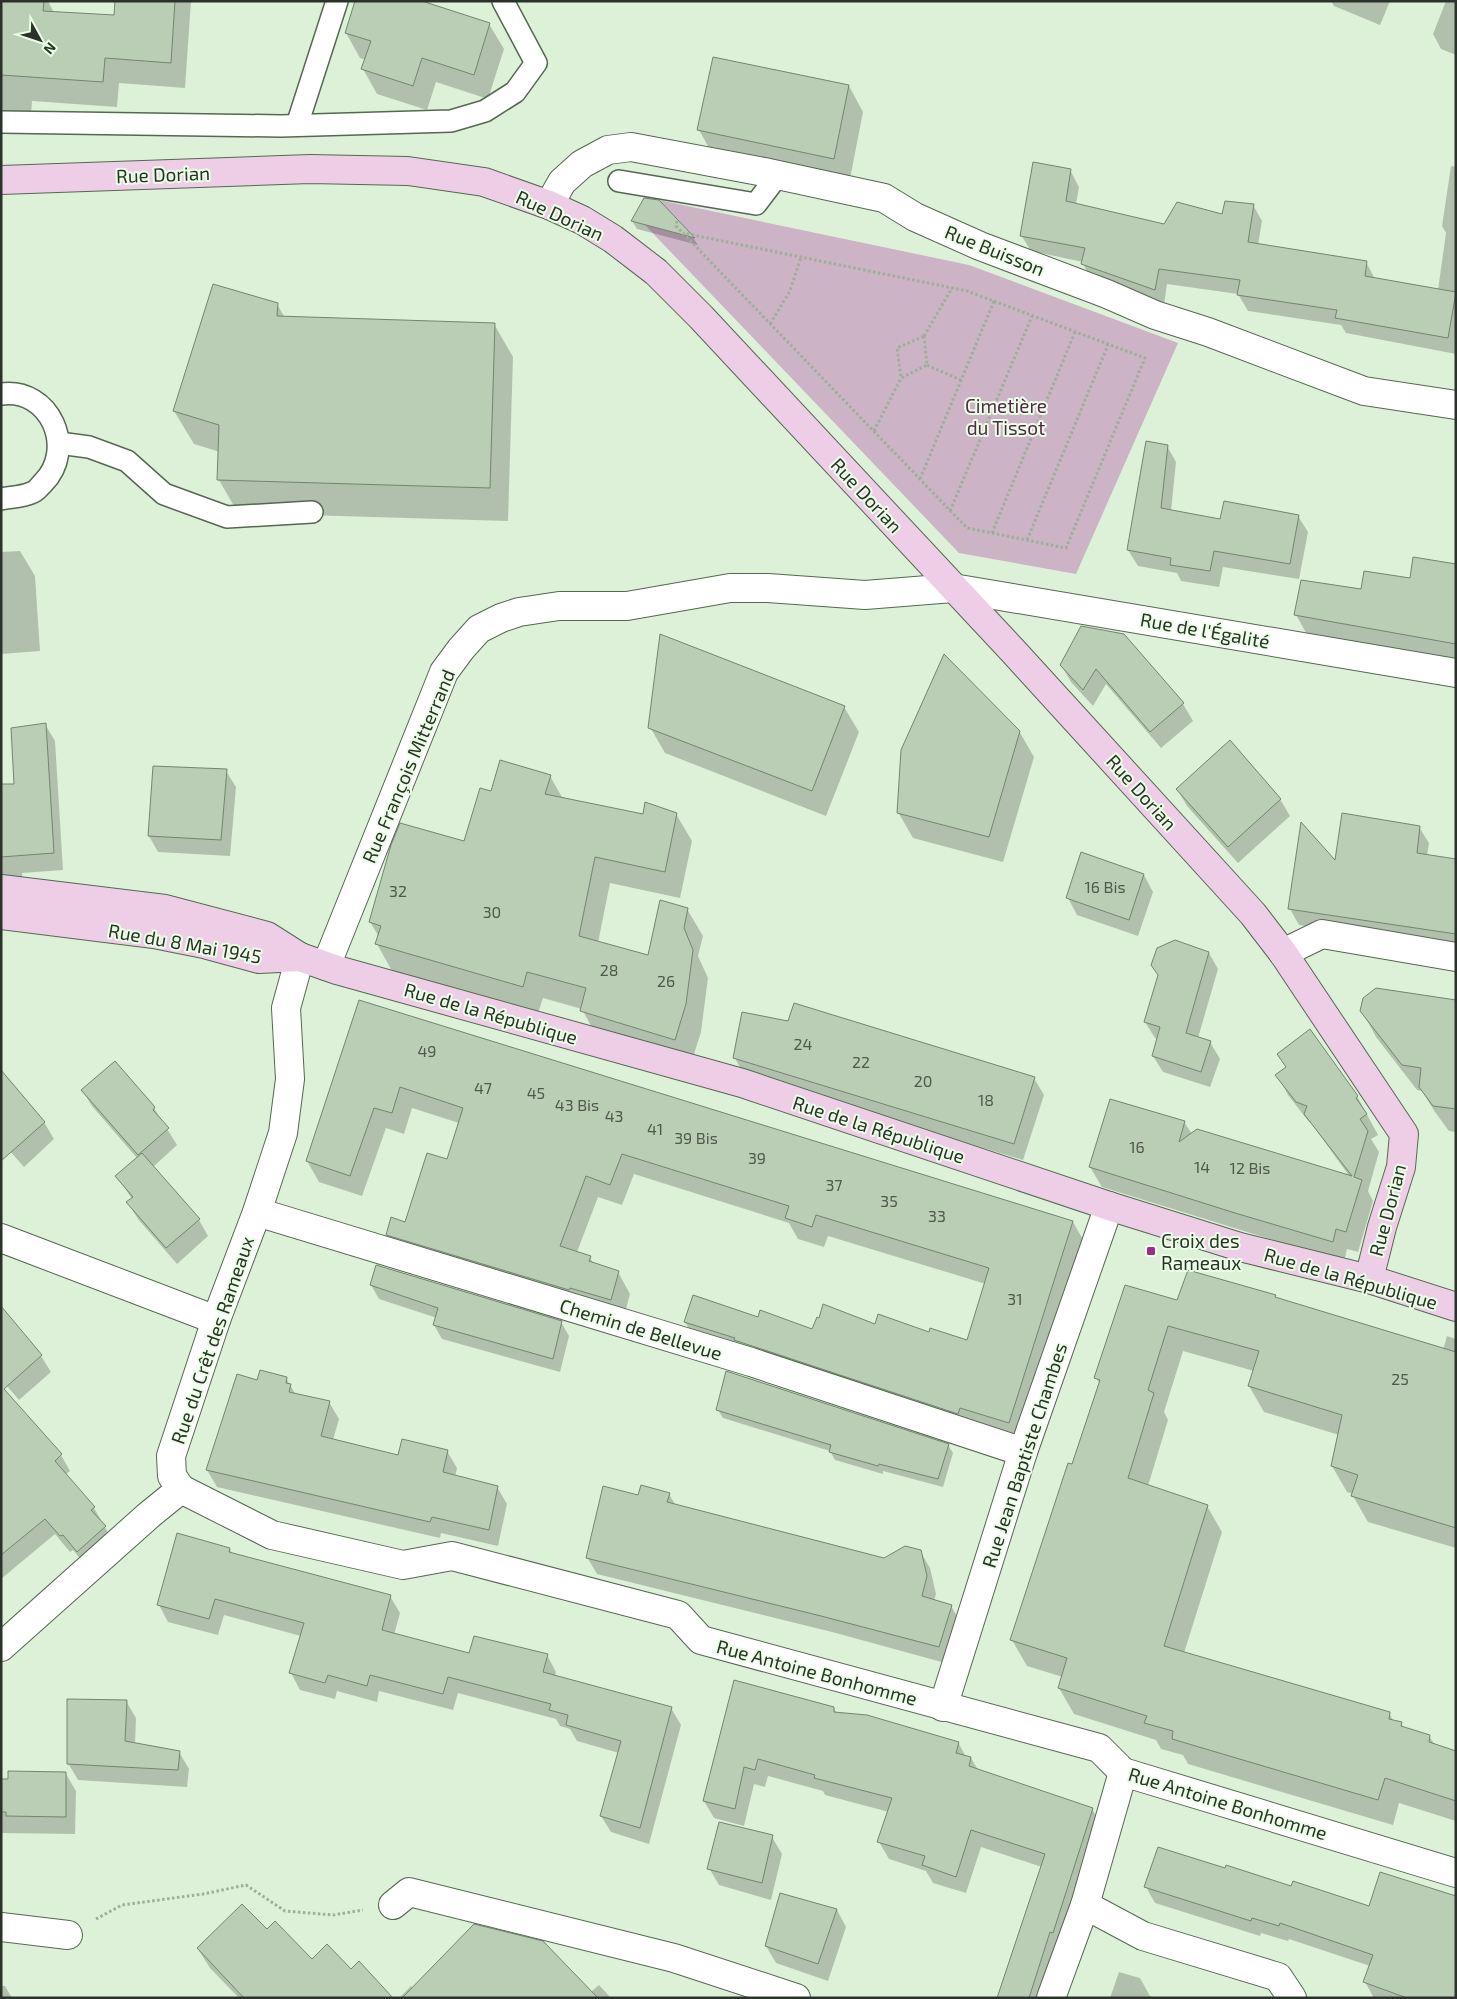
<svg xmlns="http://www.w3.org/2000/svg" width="1457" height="1999" font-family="'Exo 2',sans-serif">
  <rect width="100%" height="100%" fill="#ddf1d9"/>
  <path fill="#cdb3c6" d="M654,199L969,265L1178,343L1076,574L959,553L643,223L649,200Z"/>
  <g fill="#0003">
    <path d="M1,1H48L54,13L115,17L116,1H191L185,88L119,83L117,107L32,101L31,115L1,113Z"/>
    <path d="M1331,1H1390L1380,25L1334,6Z"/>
    <path d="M1446,1H1456V55L1441,49L1433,34Z"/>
    <path d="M489,24L504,49L488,99L436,82L427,110L377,94L363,69L366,60L360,58L346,33Z"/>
    <path d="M849,86L863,112L849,184L713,155L699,130Z"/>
    <path d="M1451,166L1456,167V354L1346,333L1341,325L1248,311L1238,294L1167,284L1164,305L1092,280L1083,264V262L1031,251L1021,235L1070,170L1079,187L1076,204L1165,226L1223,216L1253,205L1262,221L1258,245L1366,262L1375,279L1438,290L1446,233L1442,226Z"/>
    <path d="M658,202L694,239L698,245L637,229L632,221Z"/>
    <path d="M277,304L285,318L494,324L513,357L508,521L238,513L219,480L220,452L194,444L174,411Z"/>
    <path d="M1167,446L1176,462L1171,511L1221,521L1298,516L1308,532L1299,579L1223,567L1219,587L1181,581L1177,573L1138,566L1128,550Z"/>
    <path d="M20,551L35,576L40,651L1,654V552Z"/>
    <path d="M1456,565V662L1308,636L1296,615L1363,590L1411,579Z"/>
    <path d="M1082,628L1183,704L1193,721L1161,748L1106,684L1093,706L1071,682L1061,665Z"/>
    <path d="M844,707L859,732L826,816L665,753L650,727Z"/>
    <path d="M45,724L55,741L63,870L22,873L23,891L1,890V785L16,786Z"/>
    <path d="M1019,731L1034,757L1003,862L913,838L898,812Z"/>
    <path d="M226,771L236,787L230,856L158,852L149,836Z"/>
    <path d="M550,776L563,799L644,816L676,814L692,841L680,898L610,883L598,943L649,957L687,909L703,936L698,956L708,978L701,1032L690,1067L597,1037L582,1009L543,998L538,1013L392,971L377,944L379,937L370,922L465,843L492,793Z"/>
    <path d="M1177,789L1280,799L1290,816L1238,863L1187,806Z"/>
    <path d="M1419,827L1429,843L1427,856L1456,861V949L1299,925L1290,909L1335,863Z"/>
    <path d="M1144,875L1153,892L1138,936L1077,915L1068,898Z"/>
    <path d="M1209,953L1218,969L1198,1038L1210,1042L1220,1059L1210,1087L1163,1072L1153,1056L1158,1039L1155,1038L1145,1022Z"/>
    <path d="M1456,1001V1132L1449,1131L1435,1112L1422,1091L1417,1090L1376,1037L1362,1011Z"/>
    <path d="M360,1002L1073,1222L1085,1243L1021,1444L698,1343L685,1322L759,1318L813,1330L876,1326L930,1333L968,1342L986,1284L828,1236L824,1247L798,1239L789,1223L634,1174L622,1205L598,1197L577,1252L590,1257L594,1265L618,1272L630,1294L623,1320L399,1256L387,1235L406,1223L447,1161L459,1123L412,1108L404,1134L386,1128L362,1196L319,1182L307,1161Z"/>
    <path d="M735,1058L1034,1078L1044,1095L1023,1160L744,1075Z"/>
    <path d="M1277,1075L1357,1096L1378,1135L1371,1139L1379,1152L1368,1191L1373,1201L1358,1252L1347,1249L1344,1262L1102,1187L1090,1167L1184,1122L1192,1134L1350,1177L1311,1123L1309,1122L1288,1095Z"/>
    <path d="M82,1090L154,1108L177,1145L153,1167L199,1220L208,1236L177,1264L138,1219L128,1203L132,1199L117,1176L137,1158L92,1106Z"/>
    <path d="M44,1122L54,1139L24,1167L1,1141Z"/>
    <path d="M371,1285L561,1322L569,1336L560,1372L442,1339L434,1325L437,1318L379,1299Z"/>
    <path d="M1275,1296L1277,1299L1443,1350L1447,1336L1456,1339V1548L1368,1522L1353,1496V1494L1347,1492L1332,1466L1339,1435L1264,1412L1249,1386L1254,1371L1183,1351L1164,1412L1168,1420L1148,1486L1207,1506L1222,1532L1184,1653L1389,1713L1394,1722L1401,1723L1404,1728L1429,1736L1435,1745L1456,1752V1821L1399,1803L1393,1825L1188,1764L1183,1755L1161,1749L1156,1740L1074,1714L1059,1688L1063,1677L1027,1666L1012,1640L1100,1384L1096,1378L1178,1302Z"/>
    <path d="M1,1308L41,1356L51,1372L19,1400L1,1379Z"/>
    <path d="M286,1378L296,1395L329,1402L339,1419L333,1440L399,1457L447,1451L457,1468L455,1477L497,1487L507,1504L498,1546L441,1533L440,1538L217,1487L207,1470L258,1382Z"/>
    <path d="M4,1390L61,1455L70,1471L65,1475L94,1508L114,1543L87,1567L73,1550L70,1552L55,1534L1,1579V1475Z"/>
    <path d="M718,1410L948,1445L953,1453L943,1487L883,1471V1474L835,1460L830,1451L723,1418Z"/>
    <path d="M669,1494L676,1506L885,1560L920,1551L930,1568L936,1594L934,1601L951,1606L961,1623L949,1664L832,1632L597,1574L587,1557L639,1496Z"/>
    <path d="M230,1549L232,1554L390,1596L400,1613L394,1635L470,1655H547L556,1672L555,1676L671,1708L681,1725L649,1844L611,1832L601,1816L619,1753L577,1741L570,1729L560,1726L556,1719L458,1693L453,1710L379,1691L377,1702L337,1691L335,1699L300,1690L291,1673L301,1636L224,1615L218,1635L168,1622L159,1605Z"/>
    <path d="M735,1682L834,1708L837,1714L959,1744L966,1757L971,1758L978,1770L1092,1809L1102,1826L1044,1998H999L1042,1867L981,1847L966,1893L933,1883L926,1871L889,1859L879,1842L889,1812L825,1795L823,1791L768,1776L765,1787L754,1784L744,1826L714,1818L704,1801Z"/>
    <path d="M126,1701L136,1718L135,1744L179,1752L189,1769L187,1787L78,1780L68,1763Z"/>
    <path d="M66,1774L76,1791L75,1834L1,1833V1780Z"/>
    <path d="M772,1837L782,1854L771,1900L719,1885L709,1868Z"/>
    <path d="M1146,1887L1456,1941V1998H1374L1365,1982L1370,1966L1289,1939L1288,1941L1261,1933L1260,1936L1155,1903Z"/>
    <path d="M837,1910L846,1927L828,1981L776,1963L766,1946Z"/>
    <path d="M267,1931L312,1961L351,1971L392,1998H239L210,1968L198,1949Z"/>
    <path d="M1119,1972L1140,1978L1150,1996L1156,1998H1110Z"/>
    <path d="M599,1985L611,1998H399L411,1986L413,1988L591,1992Z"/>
    <path d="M1,1986H5L12,1998H1Z"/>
  </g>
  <g fill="#bacdb5" stroke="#72856f">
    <path d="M1,1H44L43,11L114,15L115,1H175L171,63L105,58L103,82L1,75Z"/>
    <path d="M355,1H422L490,23L474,75L422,58L413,86L361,69L371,41L345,33Z"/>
    <path d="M713,57L849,85L834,159L697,130Z"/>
    <path d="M1033,162L1071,169L1066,201L1164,224L1177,202L1222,214L1225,201L1254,204L1248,242L1367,261L1365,276L1456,292L1448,338L1335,318L1337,310L1237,295L1240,280L1159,269L1155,290L1081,264L1085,248L1020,236Z"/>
    <path d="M644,198L659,200L695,238L631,221Z"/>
    <path d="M213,284L278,303L277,316L495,323L490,488L217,480L219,425L173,411Z"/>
    <path d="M1146,441L1168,445L1161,508L1220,519L1224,501L1299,515L1290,564L1214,551L1210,571L1170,565L1171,558L1127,550Z"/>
    <path d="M1413,557L1456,564V644L1294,615L1301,580L1361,589L1364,571L1410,578Z"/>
    <path d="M1081,626L1124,634L1184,703L1150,732L1096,669L1083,690L1060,665Z"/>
    <path d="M660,634L845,706L812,791L648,728Z"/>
    <path d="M944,654L1020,731L989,837L897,813L901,750Z"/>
    <path d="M46,723L54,853L1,857V784H14L11,728Z"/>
    <path d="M1230,740L1281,799L1228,847L1176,789Z"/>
    <path d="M500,760L551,775L545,794L643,814L645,802L677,813L665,872L595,857L579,936L648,955L660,900L688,908L684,928L693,950L686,1004L675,1040L580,1011L586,988L527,972L523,987L375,944L381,926L369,922L391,845L400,823L464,841L480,788L491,791Z"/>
    <path d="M153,766L227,769L221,840L148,836Z"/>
    <path d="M1342,813L1420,826L1417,853L1456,859V934L1288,909L1301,822L1335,860Z"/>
    <path d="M1081,852L1144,874L1129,920L1066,898Z"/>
    <path d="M1175,940L1209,952L1186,1033L1211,1041L1201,1072L1152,1056L1160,1027L1144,1022L1158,975L1151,965L1157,948Z"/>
    <path d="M1376,988L1456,1000V1109L1433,1106L1419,1087L1421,1068L1402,1065L1360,1011L1363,998Z"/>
    <path d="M359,1000L1073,1221L1009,1423L960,1408L958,1414L734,1340L735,1338L684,1322L693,1295L758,1317L760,1310L812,1329L817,1317L819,1318L823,1304L875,1324L878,1314L929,1332L930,1328L967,1340L989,1268L816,1215L812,1227L785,1218L789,1206L622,1154L610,1185L586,1176L560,1246L591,1256L589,1261L619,1271L611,1300L570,1288L569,1290L386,1235L391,1217L405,1222L427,1153L447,1159L463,1108L400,1087L392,1113L374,1108L350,1176L306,1161Z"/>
    <path d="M794,1003L1035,1077L1014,1144L733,1058L742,1012L788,1021Z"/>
    <path d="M1310,1029L1358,1096L1356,1098L1367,1114L1360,1119L1368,1131L1354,1177L1362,1180L1346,1232L1336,1229L1333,1242L1235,1213L1089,1167L1110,1099L1185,1121L1179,1142L1197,1129L1352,1176L1304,1114L1307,1106L1296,1102L1275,1075L1286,1067L1277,1054Z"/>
    <path d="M115,1061L155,1107L153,1110L169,1128L138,1155L81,1090Z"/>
    <path d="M1,1070L45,1122L1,1161Z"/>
    <path d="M142,1153L200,1219L166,1248L126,1202L133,1197L115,1176Z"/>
    <path d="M376,1265L562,1321L553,1359L433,1325L438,1308L370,1285Z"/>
    <path d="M1188,1270L1276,1295L1275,1297L1456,1352V1528L1351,1496L1358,1475L1331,1466L1342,1415L1248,1386L1259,1351L1168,1326L1148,1390L1154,1393L1128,1478L1208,1505L1164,1646L1390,1712L1389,1719L1402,1722L1401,1726L1430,1735L1429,1742L1456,1751V1801L1385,1778L1378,1800L1172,1739L1173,1731L1144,1723L1147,1716L1058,1688L1067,1658L1010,1640L1068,1463L1072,1464L1100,1380L1094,1378L1125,1285L1177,1300Z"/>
    <path d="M1,1306L42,1355L4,1389L62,1454L55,1461L95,1507L91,1510L106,1526L77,1552L63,1535L60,1536L45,1519L1,1555Z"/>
    <path d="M260,1370L287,1377L286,1383L291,1384L289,1392L330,1401L321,1436L398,1455L402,1439L448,1450L443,1472L498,1486L489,1530L432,1517L430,1522L206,1470L237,1374L257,1380Z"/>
    <path d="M726,1371L949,1444L938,1479L879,1464L878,1466L829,1452L831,1445L716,1410Z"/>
    <path d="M641,1485L670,1493L667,1502L884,1558L905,1546L921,1550L927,1576L922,1596L952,1605L939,1647L821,1616L586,1558L603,1486L638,1495Z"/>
    <path d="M177,1533L230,1548L229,1552L391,1595L382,1630L469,1653L474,1636L548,1654L543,1672L672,1707L640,1828L600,1816L621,1741L566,1725L568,1715L549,1710L551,1704L448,1677L443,1694L370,1675L367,1686L328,1675L325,1683L289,1673L304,1623L215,1599L209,1619L157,1605Z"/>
    <path d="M734,1680L834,1707V1712L867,1715L959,1742L956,1753L971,1757L969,1766L1093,1808L1053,1933L1050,1932L1029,1998H997L1045,1854L971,1830L956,1877L922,1865L925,1856L877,1842L892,1798L814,1778L815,1775L758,1759L755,1770L744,1767L735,1809L703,1801Z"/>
    <path d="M67,1699L127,1700L125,1741L180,1751L178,1770L67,1764Z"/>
    <path d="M8,1771L66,1772V1817L6,1816V1812H1V1779H8Z"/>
    <path d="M719,1822L773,1835L762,1883L707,1869Z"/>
    <path d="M1158,1847L1225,1868L1226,1865L1291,1886L1293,1881L1369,1906L1380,1872L1456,1896V1998H1407L1363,1982L1373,1955L1280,1923L1279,1926L1252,1918L1251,1921L1144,1887Z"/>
    <path d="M780,1893L837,1909L818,1964L765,1946Z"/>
    <path d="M242,1904L267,1929L275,1921L312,1959L327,1944L351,1969L359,1961L393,1998H244L197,1948Z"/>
    <path d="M474,1924L543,1941L598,1998H402Z"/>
  </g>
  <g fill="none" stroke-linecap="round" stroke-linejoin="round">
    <g stroke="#566752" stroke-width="24">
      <g id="service">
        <path d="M1,122L281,126L451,121L485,111L515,92L536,63L503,1"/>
        <path d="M297,125L337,1"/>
        <path d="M619,181L756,204L778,175"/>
        <path d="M1,394C50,387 77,449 43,483C39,487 36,492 31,493C22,497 11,497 1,499"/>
        <path d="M59,443L89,447L127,461L164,494L227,517L312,512"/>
      </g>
    </g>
    <g stroke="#566752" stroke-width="30">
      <g id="minor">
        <path d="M549,205L562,182L582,164L608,150L631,147L764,172L884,198L915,217L980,246L1107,294L1155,315L1208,332L1364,391L1456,405"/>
        <path d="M1283,953L1322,934L1456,957"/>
        <path d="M326,966L444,672L461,649L479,629L501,618L519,612L559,606H627L730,588H768L865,595L953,588L1456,673"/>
        <path d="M257,1212L751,1362L1023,1452"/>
        <path d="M1,1238L216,1320"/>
        <path d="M181,1489L272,1535L403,1565L452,1556L678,1615L701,1640L1099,1748L1123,1772L1456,1873"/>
        <path d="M1,1647L149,1515L181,1489L172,1476L171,1456L216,1320L257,1212L283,1133L290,1079L286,1008L300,957"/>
        <path d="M943,1707L1023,1452L1109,1206"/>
        <path d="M393,1905L409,1892L674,1958L796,1998"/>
        <path d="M1085,1905L1143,1936L1278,1977L1292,1998"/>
        <path d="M1,1927L68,1935"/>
        <path d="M1051,1998L1085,1905L1123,1772"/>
      </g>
    </g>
    <g stroke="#566752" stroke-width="30">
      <g id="secondary">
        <path d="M1,180L310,169L408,171L484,182L549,205L582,220L613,239L656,272L701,317L1014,652L1253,914L1283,953L1404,1134L1401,1167L1382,1227L1369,1279"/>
        <path d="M1,889L165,909L267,936L300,957L337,970L742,1083L1109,1206L1240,1247L1369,1279L1456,1307"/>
        <path d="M1,915L154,934L204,944L259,959L300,957"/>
      </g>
    </g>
    <g stroke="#9eae9b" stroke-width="3" stroke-dasharray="2.5 2.5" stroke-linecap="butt">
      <path d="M677,221L676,226L967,528L1066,548L1145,358L967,291L683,233"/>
      <path d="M770,324L790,291L801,257"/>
      <path d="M924,336L927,365L901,378L897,348Z"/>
      <path d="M924,336L952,288"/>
      <path d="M927,365L961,380"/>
      <path d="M874,431L901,378"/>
      <path d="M920,479L994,301"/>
      <path d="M950,511L1032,316"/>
      <path d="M992,533L1075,332"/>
      <path d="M1027,540L1108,345"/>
      <path d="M96,1919L122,1905L203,1894L246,1885L285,1911L333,1915L363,1910"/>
    </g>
    <use href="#service" stroke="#fff" stroke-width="21"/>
    <use href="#minor" stroke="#fff" stroke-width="28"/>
    <use href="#secondary" stroke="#eecee7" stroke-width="28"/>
  </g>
  <rect fill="#9d2b87" stroke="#eaffe6" stroke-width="2" x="1146" y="1246" width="10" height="10" rx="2.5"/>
  <g text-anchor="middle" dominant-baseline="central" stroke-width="4" stroke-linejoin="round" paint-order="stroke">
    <g font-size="16" fill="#4f594c">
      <text x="1105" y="886">16 Bis</text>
      <text x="398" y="890">32</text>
      <text x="492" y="911">30</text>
      <text x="609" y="969">28</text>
      <text x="666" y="980">26</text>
      <text x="803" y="1043">24</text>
      <text x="427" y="1050">49</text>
      <text x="861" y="1061">22</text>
      <text x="923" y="1080">20</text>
      <text x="483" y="1087">47</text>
      <text x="536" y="1092">45</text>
      <text x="986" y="1099">18</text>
      <text x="577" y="1104">43 Bis</text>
      <text x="614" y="1115">43</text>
      <text x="655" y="1128">41</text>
      <text x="696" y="1137">39 Bis</text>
      <text x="1137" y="1146">16</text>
      <text x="757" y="1157">39</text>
      <text x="1202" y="1166">14</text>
      <text x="1250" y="1167">12 Bis</text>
      <text x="834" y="1184">37</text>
      <text x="889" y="1200">35</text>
      <text x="937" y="1215">33</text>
      <text x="1015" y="1298">31</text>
      <text x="1400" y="1378">25</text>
    </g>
    <g font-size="19" fill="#2b3229" stroke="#eaffe6">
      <text transform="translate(163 174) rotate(-2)">Rue Dorian</text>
      <text transform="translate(560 215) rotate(25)">Rue Dorian</text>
      <text transform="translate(995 250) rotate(22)">Rue Buisson</text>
      <text transform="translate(867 495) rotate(47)">Rue Dorian</text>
      <text transform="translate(1205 630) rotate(10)">Rue de l'Égalité</text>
      <text transform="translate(408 766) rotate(-67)">Rue François Mitterrand</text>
      <text transform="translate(1142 792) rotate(48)">Rue Dorian</text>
      <text transform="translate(185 943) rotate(10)">Rue du 8 Mai 1945</text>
      <text transform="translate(491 1013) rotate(16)">Rue de la République</text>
      <text transform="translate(879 1129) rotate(18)">Rue de la République</text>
      <text transform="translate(1387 1210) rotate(-75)">Rue Dorian</text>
      <text transform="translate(1351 1278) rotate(16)">Rue de la République</text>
      <text transform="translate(641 1329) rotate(17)">Chemin de Bellevue</text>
      <text transform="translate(212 1340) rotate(-71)">Rue du Crêt des Rameaux</text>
      <text transform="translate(1024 1455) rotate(-72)">Rue Jean Baptiste Chambes</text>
      <text transform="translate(817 1672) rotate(15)">Rue Antoine Bonhomme</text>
      <text transform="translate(1228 1803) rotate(17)">Rue Antoine Bonhomme</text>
    </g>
    <g font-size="19" fill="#55274b" stroke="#eaffe6">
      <text x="1006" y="405">Cimetière<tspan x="1006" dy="22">du Tissot</tspan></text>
    </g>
    <g font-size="19" fill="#2b3229" stroke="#eaffe6" text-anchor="start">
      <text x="1161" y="1240">Croix des<tspan x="1161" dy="22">Rameaux</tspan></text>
    </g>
  </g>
  <rect width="1457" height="1999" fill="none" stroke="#2b3229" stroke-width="5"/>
  <g transform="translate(40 40) rotate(130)" stroke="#eaffe6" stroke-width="4" paint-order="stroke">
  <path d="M0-4L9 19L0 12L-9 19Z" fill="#2b3229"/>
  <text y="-8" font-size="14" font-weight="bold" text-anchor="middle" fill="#2b3229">N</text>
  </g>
</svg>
